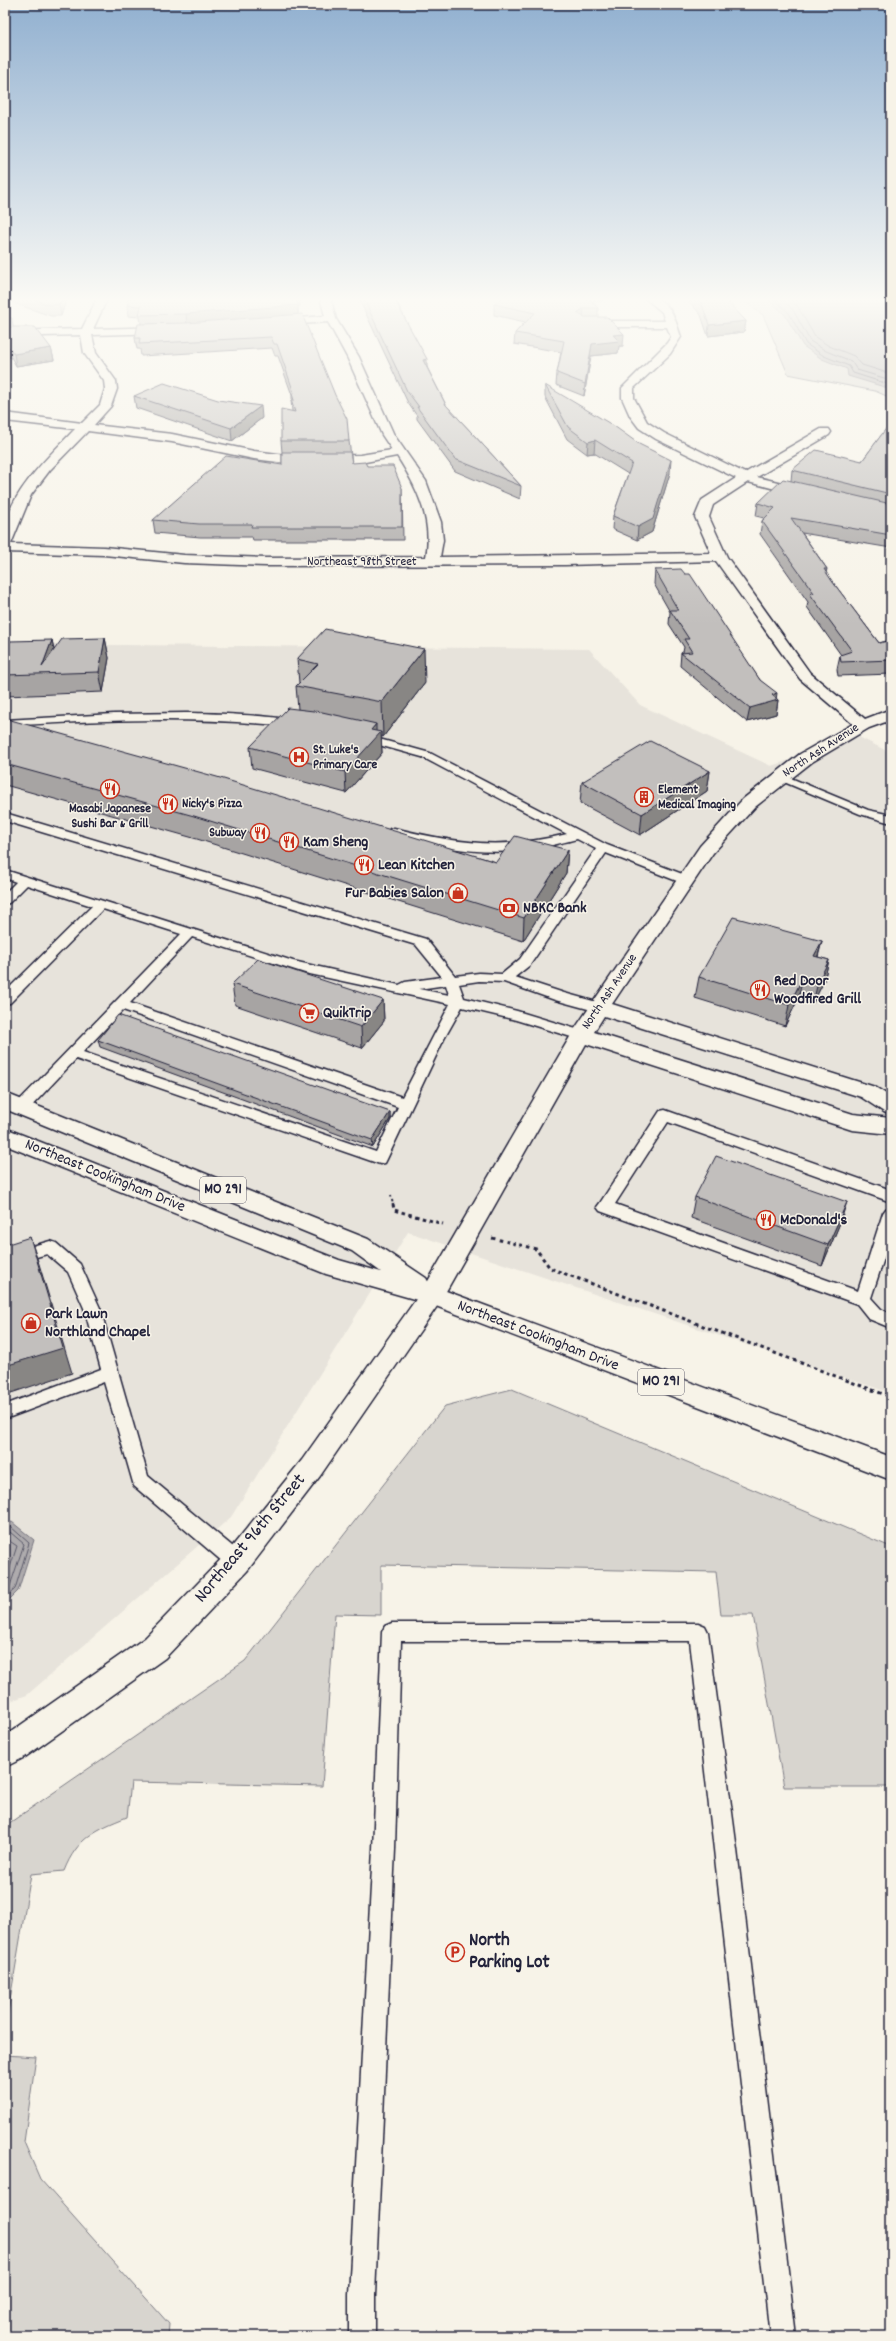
<svg xmlns="http://www.w3.org/2000/svg" width="896" height="2341" font-family="Dekko,sans-serif">
  <rect width="100%" height="100%" fill="#f7f3e8"/>
  <filter id="ink" filterUnits="userSpaceOnUse"><feTurbulence type="fractalNoise" baseFrequency=".025" numOctaves="2"/><feDisplacementMap in="SourceGraphic" scale="8" xChannelSelector="R" yChannelSelector="G"/><feConvolveMatrix kernelMatrix="1 2 1 2 8 2 1 2 1" color-interpolation-filters="sRGB"/></filter>
  <g filter="url(#ink)">
    <path fill="#e7e3db" d="M5,644L589,649L640,705L771,766L859,737L891,753V1393L408,1232L231,1517L27,1695L5,1703Z"/>
    <g fill="#d8d5cf" stroke="#7d7c85">
      <path d="M738,297H891V398L875,391L788,374L763,315Z"/>
      <path d="M512,1389L891,1547V1787H784L753,1615H721L716,1572L381,1565V1615L335,1614L322,1786L131,1782L127,1817C96,1829 77,1838 64,1871L31,1874L5,2030V1826L245,1661L445,1406Z"/>
      <path d="M5,2055L36,2057L24,2142L40,2179L169,2324L168,2336H5Z"/>
    </g>
    <g fill="#aeabad" stroke="#76747f">
      <path d="M766,297H891V389L848,376L847,369L822,359L803,346L785,315Z"/>
      <path d="M12,1522L34,1540L18,1591L5,1604V1524Z"/>
    </g>
    <g fill="none" stroke-linecap="round" stroke-linejoin="round">
      <g stroke="#5a5969" stroke-width="1">
        <path d="M772,297L789,313L806,344L824,356L849,366L853,373L891,385"/>
        <path d="M779,297L793,310L810,341L826,351L851,361L857,370L891,380"/>
        <path d="M788,297L798,307L815,337L829,346L854,356L862,365L891,374"/>
        <path d="M5,1527H11L29,1543L15,1589L5,1598"/>
        <path d="M5,1532H10L24,1544L10,1586L5,1591"/>
        <path d="M5,1538L17,1546L5,1583"/>
      </g>
      <g stroke="#22223b" stroke-width="3">
        <g id="service">
          <path d="M186,713C202,713 294,715 300,724L295,727C198,716 102,720 5,726V720L114,714Z"/>
          <path d="M361,734L430,753L607,845L690,877L692,880L690,883H682L606,853L530,965L515,977L564,993L604,1004L606,1007L604,1010L599,1012L555,1000L504,982L479,981L459,984L464,998L517,1011L586,1032L588,1035L586,1038L581,1040L516,1020L462,1007L444,1039L387,1159L385,1163L380,1164L76,1059L26,1112H16L14,1108L16,1104L181,934L103,909L10,1003L5,1004V992L92,906L27,885L9,903L5,904V893L16,882L5,878V870L293,961L399,985L405,982L442,977L416,945L5,821V813L426,939L455,976L479,973L502,974L520,959L596,849L577,839C560,843 543,848 526,850C479,856 434,846 390,835L388,832L390,829L394,828C459,844 502,850 567,834L422,757L357,739V735ZM192,937L305,973L450,1004L402,1097L130,1003ZM446,985L449,995L419,989ZM123,1010L398,1107L376,1152L83,1052Z"/>
          <path d="M781,774L868,810L891,815V823L860,814L777,779L775,777Z"/>
          <path d="M665,1110L891,1190V1202L668,1122L615,1204L858,1291L883,1213L886,1209L891,1207V1237L871,1298L881,1309L891,1314V1328L869,1319L857,1304L600,1211L597,1207L600,1203L660,1111Z"/>
          <path d="M50,1241L56,1243L80,1264L100,1308L148,1476L244,1556L246,1562L244,1568L237,1571L230,1568L134,1486L104,1382L5,1419V1405L101,1369L84,1308L68,1272L47,1254L5,1266V1254Z"/>
          <path d="M392,1623H698L705,1626L708,1632L737,1850L796,2336H770L690,1641H401L395,1849L375,2295V2336H349V2295L373,1849L382,1632L385,1626Z"/>
        </g>
      </g>
      <g stroke="#22223b" stroke-width="3">
        <path id="minor" d="M98,297H108L93,329L166,327L171,330L166,333L92,335L96,353L116,381L117,389L111,406L94,425L172,434L254,451L294,456L360,455L392,450L382,435L347,357L328,322L274,326L269,323L274,320L325,316L320,297H330L336,319L359,357L394,435L426,481L441,522L443,540L440,557L711,553L695,517L702,500L736,478L656,439L639,428L630,416L622,398V388L667,343L671,337L667,327H584L579,324L584,321H665L662,312L644,297C670,297 674,316 681,337L670,354L634,388V398L647,422L664,433L745,473L821,429H829L831,432L829,435L757,477L811,490L812,493L811,496L806,497L748,482L713,505L709,517L727,557L810,673L865,719L891,709V720L869,728L812,762L755,807L713,853L612,1004L875,1087L891,1097V1115L884,1112L861,1097L604,1016L594,1032L853,1114L891,1118V1134L852,1130L586,1044L440,1302L320,1476L247,1571L165,1658L25,1757L5,1767V1736L145,1638L227,1553L302,1460L424,1288L574,1030L700,846L743,799L800,754L853,724L800,679L716,561L565,565L266,566L184,563L104,555L5,552C5,544 4,535 5,528C9,493 52,453 75,429L5,421V413L82,423L100,405L105,389L104,381L84,353L81,335L5,337V331L82,329ZM88,431L172,442L254,459L294,464L360,463L397,456C417,487 433,520 426,557L266,558L184,555L104,547L11,544L31,495L50,470Z"/>
      </g>
      <g stroke="#22223b" stroke-width="3">
        <path id="primary" d="M5,1093L368,1239L426,1278L430,1285L891,1457V1480L428,1303L326,1274L5,1145V1128L339,1260L381,1272L352,1251L5,1109Z"/>
      </g>
      <path stroke="#22223b" stroke-width="2" stroke-dasharray="2.5 2.5" stroke-linecap="butt" d="M391,1195L393,1205"/>
      <g stroke="#22223b" stroke-width="3" stroke-dasharray="3.5 3.5" stroke-linecap="butt">
        <path d="M393,1204L394,1210L443,1224"/>
        <path d="M492,1238L536,1249L550,1268L891,1397"/>
      </g>
      <use href="#service" fill="#f7f3e8" fill-rule="evenodd"/>
      <use href="#minor" fill="#f7f3e8" fill-rule="evenodd"/>
      <use href="#primary" fill="#f7f3e8" fill-rule="evenodd"/>
    </g>
    <g fill="#a7a4a3" stroke="#22223b">
      <path d="M5,297H67L61,316H51L5,300Z"/>
      <path d="M358,297H395L427,367L446,405L521,486L520,499L455,471L417,419V416L408,403Z"/>
      <path d="M503,297H603L602,301H592L598,308V317L623,346H619L618,353L591,356L584,396L556,385L557,373L561,352L514,344L515,333L525,322L494,315V304Z"/>
      <path d="M685,297H730L729,304L746,321L744,332L708,336L701,315Z"/>
      <path d="M127,305L300,306H298V314L349,441L352,463L367,466L402,488L403,540H253L252,537H200L155,533L153,520L282,465V452L281,441L292,411L291,400H292V395L278,356H275L272,348L141,356L140,349H137L135,338L141,324L140,317L128,316Z"/>
      <path d="M5,317L12,318L13,327L51,348L54,360L16,366L11,357L5,358Z"/>
      <path d="M545,385L670,473L652,532L637,540L612,529L613,516L628,474L594,453L587,454L567,439L545,397Z"/>
      <path d="M134,396L262,418L232,441L136,408Z"/>
      <path d="M891,422V548L802,533L827,569L826,573L832,581L879,643L891,640V674L838,676L837,669L840,655H841L807,607L808,602L760,534L762,521L764,518L756,516L758,503L791,481L792,470L862,461Z"/>
      <path d="M655,570L685,574L760,680L778,700L776,714L747,722L680,666L681,653L683,652L684,647L669,624L670,612L654,584Z"/>
      <path d="M105,638L109,658L103,692L6,696L5,692V661L52,640L54,650Z"/>
      <path d="M297,659L425,683L383,737L381,736L382,753L346,793L252,768L250,747L298,709L296,686L299,683Z"/>
      <path d="M5,720L496,862L568,850L566,873L523,941L197,839L5,785Z"/>
      <path d="M710,771L707,791L640,835L580,803L582,782Z"/>
      <path d="M822,941L818,957L829,960L824,981L813,1003L798,999L785,1026L695,998L699,977Z"/>
      <path d="M232,984L383,1000L384,1021L362,1048L235,1005Z"/>
      <path d="M98,1040L390,1112V1119L373,1147L100,1047Z"/>
      <path d="M695,1197L840,1223L822,1266L691,1218Z"/>
    </g>
    <g fill="#888684" stroke="#22223b">
      <path d="M62,297H67L61,316L59,304Z"/>
      <path d="M293,297H300V306H298V317L187,326L186,314Z"/>
      <path d="M726,297H730V303L725,299Z"/>
      <path d="M584,308L583,320L577,313Z"/>
      <path d="M746,321L744,332L708,336L709,325Z"/>
      <path d="M624,334L623,346H619L618,353L591,356L584,396L585,384L592,344L613,335Z"/>
      <path d="M5,346H8L11,357L5,358Z"/>
      <path d="M51,348L54,360L16,366L14,354Z"/>
      <path d="M427,359V371L423,360Z"/>
      <path d="M261,406L262,418L232,441L231,428Z"/>
      <path d="M595,440L594,453L587,454L588,442Z"/>
      <path d="M671,460L670,473L652,532L637,540L638,527Z"/>
      <path d="M105,638L109,658L103,692L99,672Z"/>
      <path d="M52,640L56,660L42,667Z"/>
      <path d="M424,649L425,683L383,737L382,702Z"/>
      <path d="M777,693L776,700H778L776,714L747,722L750,708L772,695Z"/>
      <path d="M376,724V737L381,732L382,753L346,793L345,772L371,730Z"/>
      <path d="M710,771L707,791L640,835L642,814Z"/>
      <path d="M568,850L566,873L523,941L524,918Z"/>
      <path d="M822,941L816,962L814,956Z"/>
      <path d="M829,960L824,981L813,1003L818,982Z"/>
      <path d="M803,977L798,999L785,1026L789,1005Z"/>
      <path d="M383,1000L384,1021L362,1048L361,1027Z"/>
      <path d="M390,1112V1119L373,1147L372,1140Z"/>
      <path d="M847,1202L840,1223L822,1266L828,1245Z"/>
      <path d="M30,1237L39,1264L72,1373L5,1395V1366Z"/>
    </g>
    <g fill="#c2bfbd" stroke="#22223b">
      <path d="M28,297H62L59,304L49,305Z"/>
      <path d="M129,297H294L298,305L186,314L139,315L141,306L127,305Z"/>
      <path d="M363,297H395L397,304L427,359L423,360L446,405L521,486L455,459L417,407H419L407,391Z"/>
      <path d="M503,297H587L598,308H584L577,313L584,317H607L624,334L613,335L619,341L592,344L585,384L557,373L564,341L515,333L535,313L494,304Z"/>
      <path d="M696,297H726L725,299L746,321L709,325L702,304Z"/>
      <path d="M302,314L335,395L347,419L349,441H281V409L295,412L291,400H294L292,394L294,393L277,344H274L271,337L139,344L140,338H135L138,324L186,323Z"/>
      <path d="M5,327H35L51,348L14,354L8,346H5Z"/>
      <path d="M164,383L218,400L261,406L231,428L134,396Z"/>
      <path d="M545,385L614,426L639,444L671,460L653,519L638,527L613,516L632,463L595,440L588,442L568,427Z"/>
      <path d="M891,422V494L792,470L816,450L862,461Z"/>
      <path d="M282,452H350L352,463L365,462L367,466H393L402,488V527H251L252,524H199L153,520L226,456L282,465Z"/>
      <path d="M783,479L891,504V535L791,518L827,569H824L832,581L879,643L891,640V660L841,662L840,655L852,651L810,594L814,593L762,521L775,508L758,503Z"/>
      <path d="M681,569L685,574H690L760,680L777,693L772,695L778,700L750,708L681,653L692,652L684,639H689L670,610H678L655,570Z"/>
      <path d="M325,629L424,649L382,702L296,686L318,664L297,659Z"/>
      <path d="M105,638L99,672L5,675V661L10,641L52,640L42,667L62,639Z"/>
      <path d="M288,708L322,712L372,723L376,724L371,730L381,732L345,772L250,747Z"/>
      <path d="M7,719L217,777L496,862L515,836L568,850L524,918L194,816L5,764V720Z"/>
      <path d="M650,741L710,771L642,814L582,782Z"/>
      <path d="M733,917L822,941L814,956L829,960L818,982L803,977L789,1005L699,977Z"/>
      <path d="M258,959L383,1000L361,1027L232,984Z"/>
      <path d="M118,1015L390,1112L372,1140L98,1040Z"/>
      <path d="M716,1156L847,1202L828,1245L695,1197Z"/>
      <path d="M30,1237L63,1348L5,1366V1245Z"/>
    </g>
  </g>
  <linearGradient id="sky" x2="0" y2="1"><stop stop-color="#91b0d0"/><stop offset="0.48" stop-color="#fbfaf5"/><stop offset="1" stop-color="#fbfaf5" stop-opacity="0"/></linearGradient>
  <rect width="896" height="625" fill="url(#sky)"/>
  <defs>
    <g id="hospital-ring" transform="scale(1)"><circle r="9.5" fill="#f7f3e8" stroke="#c8321e" stroke-width="1.5"/><path d="M-5-5h3v3.5h4V-5h3V5h-3V1.5h-4V5h-3Z" fill="#c8321e"/></g>
    <g id="restaurant-ring" transform="scale(1)"><circle r="9.5" fill="#f7f3e8" stroke="#c8321e" stroke-width="1.5"/><path d="M-5-6h1v4h1v-4h1v4h1v-4h1v5L-1.5 .5V6h-2V.5L-5-1ZM5-6V6H3V1.5H1.5Q1.5-4 5-6Z" fill="#c8321e"/></g>
    <g id="building-ring" transform="scale(1)"><circle r="9.5" fill="#f7f3e8" stroke="#c8321e" stroke-width="1.5"/><path d="M-4-6H4V6H1V3H-1V6H-4ZM-2.5-4.3h1.7v1.8h-1.7ZM.8-4.3h1.7v1.8H.8ZM-2.5-1h1.7V.8h-1.7ZM.8-1h1.7V.8H.8Z" fill="#c8321e"/></g>
    <g id="shop-ring" transform="scale(1)"><circle r="9.5" fill="#f7f3e8" stroke="#c8321e" stroke-width="1.5"/><path d="M-5-2.5h2.3a2.7 3.5 0 0 1 5.4 0H5L5.5 6h-11ZM-1.5-2.5h3a1.5 2.3 0 0 0-3 0Z" fill="#c8321e"/></g>
    <g id="bank-ring" transform="scale(1)"><circle r="9.5" fill="#f7f3e8" stroke="#c8321e" stroke-width="1.5"/><path d="M-6-4H6V4H-6ZM0-2.3a2.3 2.3 0 1 0 0 4.6a2.3 2.3 0 1 0 0-4.6Z" fill="#c8321e"/></g>
    <g id="supermarket-ring" transform="scale(1)"><circle r="9.5" fill="#f7f3e8" stroke="#c8321e" stroke-width="1.5"/><path d="M-6-5.5h2.5l.6 2H6L4.5 2H-2.5L-4.4-4H-6ZM-1.5 3.2a1.3 1.3 0 1 0 .1 0ZM3 3.2a1.3 1.3 0 1 0 .1 0Z" fill="#c8321e"/></g>
    <g id="parking-ring" transform="scale(1)"><circle r="9.5" fill="#f7f3e8" stroke="#c8321e" stroke-width="1.5"/><path d="M-3.5-5.5H1a3.5 3.5 0 0 1 0 7H-1V5.5H-3.5ZM-1-3.4V-.6H.8a1.4 1.4 0 0 0 0-2.8Z" fill="#c8321e"/></g>
  </defs>
  <g fill-rule="evenodd">
    <use href="#hospital-ring" x="299" y="757"/>
    <use href="#restaurant-ring" x="110" y="789"/>
    <use href="#building-ring" x="644" y="797"/>
    <use href="#restaurant-ring" x="168" y="804"/>
    <use href="#restaurant-ring" x="260" y="833"/>
    <use href="#restaurant-ring" x="289" y="842"/>
    <use href="#restaurant-ring" x="364" y="865"/>
    <use href="#shop-ring" x="458" y="893"/>
    <use href="#bank-ring" x="509" y="908"/>
    <use href="#restaurant-ring" x="760" y="990"/>
    <use href="#supermarket-ring" x="309" y="1013"/>
    <use href="#restaurant-ring" x="766" y="1220"/>
    <use href="#shop-ring" x="31" y="1323"/>
    <use href="#parking-ring" x="455" y="1952"/>
  </g>
  <g text-anchor="middle" dominant-baseline="central" stroke-width="3" stroke-linejoin="round" paint-order="stroke">
    <g font-size="13" fill="#22223b" stroke="#f7f3e8">
      <text x="362" y="562">Northeast 98th Street</text>
      <text transform="translate(821 751) rotate(-33)">North Ash Avenue</text>
      <text transform="translate(610 992) rotate(-56)">North Ash Avenue</text>
    </g>
    <g font-size="13" font-weight="bold" fill="#22223b" stroke="#f7f3e8" text-anchor="start">
      <text x="313" y="750">St. Luke's<tspan x="313" dy="15">Primary Care</tspan></text>
      <text x="658" y="790">Element<tspan x="658" dy="15">Medical Imaging</tspan></text>
      <text x="182" y="804">Nicky's Pizza</text>
      <text x="110" y="809" text-anchor="middle">Masabi Japanese<tspan x="110" dy="15">Sushi Bar &amp; Grill</tspan></text>
      <text x="246" y="833" text-anchor="end">Subway</text>
    </g>
    <g fill="#f7f3e8" stroke="#62616f" stroke-width="1">
      <rect x="200" y="1177" width="46" height="26" rx="3"/>
      <rect x="638" y="1369" width="46" height="26" rx="3"/>
    </g>
    <g font-size="15" font-weight="bold" fill="#22223b">
      <text x="223" y="1190">MO 291</text>
      <text x="661" y="1382">MO 291</text>
    </g>
    <g font-size="16" font-weight="bold" fill="#22223b" stroke="#f7f3e8" text-anchor="start">
      <text x="303" y="842">Kam Sheng</text>
      <text x="378" y="865">Lean Kitchen</text>
      <text x="444" y="893" text-anchor="end">Fur Babies Salon</text>
      <text x="523" y="908">NBKC Bank</text>
      <text x="774" y="981">Red Door<tspan x="774" dy="18">Woodfired Grill</tspan></text>
      <text x="323" y="1013">QuikTrip</text>
      <text x="780" y="1220">McDonald's</text>
      <text x="45" y="1314">Park Lawn<tspan x="45" dy="18">Northland Chapel</tspan></text>
    </g>
    <g font-size="16" fill="#22223b" stroke="#f7f3e8">
      <text transform="translate(105 1176) rotate(22)">Northeast Cookingham Drive</text>
      <text transform="translate(538 1336) rotate(21)">Northeast Cookingham Drive</text>
    </g>
    <g font-size="19" fill="#22223b" stroke="#f7f3e8">
      <text transform="translate(251 1539) rotate(-50)">Northeast 96th Street</text>
    </g>
    <g font-size="19" font-weight="bold" fill="#22223b" stroke="#f7f3e8" text-anchor="start">
      <text x="469" y="1941">North<tspan x="469" dy="22">Parking Lot</tspan></text>
    </g>
  </g>
  <rect width="896" height="2341" fill="none" stroke="#f7f3e8" stroke-width="20"/>
  <rect x="10" y="10" width="876" height="2321" fill="none" stroke="#22223b" stroke-width="1.5" filter="url(#ink)"/>
</svg>
